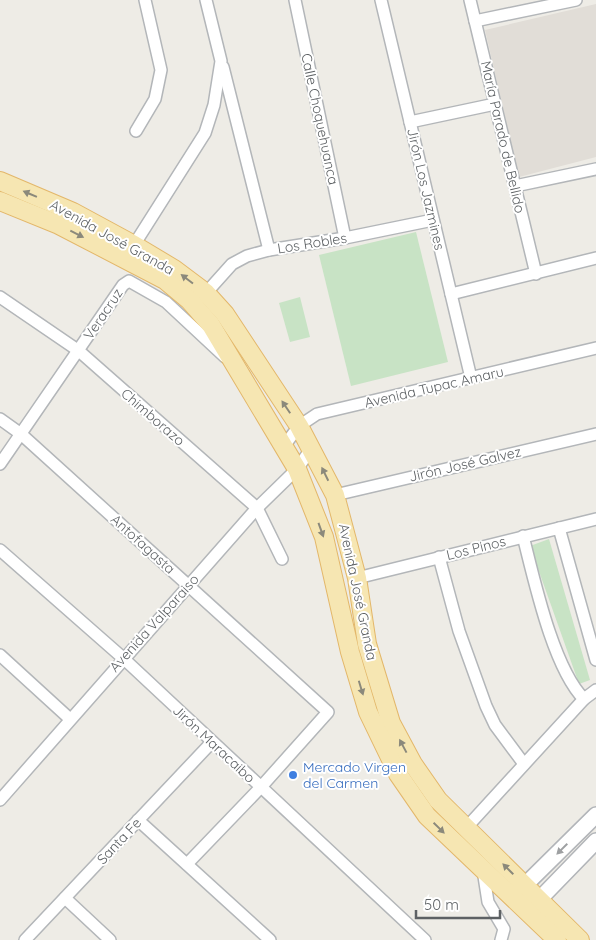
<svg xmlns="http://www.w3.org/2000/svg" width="596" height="940" font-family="Quicksand,sans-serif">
  <rect width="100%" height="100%" fill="#eeece6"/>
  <path fill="#e1ddd7" d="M596,4V157L519,177L485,30Z"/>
  <g fill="#c8e3c5">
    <path d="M416,232L448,362L351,386L319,255Z"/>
    <path d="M300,297L310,337L290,342L279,303Z"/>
    <path d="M549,539L590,680L579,684L530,546Z"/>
  </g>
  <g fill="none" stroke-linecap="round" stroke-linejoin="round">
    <g stroke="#b3b6b9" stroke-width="14">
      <g id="street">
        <path d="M295,0L345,238"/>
        <path d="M381,0L471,378"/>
        <path d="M470,0L536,274"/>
        <path d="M475,21L576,0"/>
        <path d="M223,67L269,250"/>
        <path d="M410,122L495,104"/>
        <path d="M136,131L155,99L161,70L145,0"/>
        <path d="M515,186L596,169"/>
        <path d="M134,245L205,133L214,105L221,61L206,0"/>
        <path d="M206,293L232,264L247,256L269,250L345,238L433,220"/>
        <path d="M451,294L596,258"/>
        <path d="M0,297L79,351L257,508L282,559"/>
        <path d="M0,419L21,434L328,712L261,787L187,864"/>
        <path d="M284,446L299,426L317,414L596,348"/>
        <path d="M0,464L123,285L129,281L166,302L225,357"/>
        <path d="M335,495L596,434"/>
        <path d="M559,528L596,660"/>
        <path d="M523,536C534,579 553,668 584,699"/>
        <path d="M0,550L123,658L425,940"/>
        <path d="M439,557L459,631L486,706L495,725L524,764"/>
        <path d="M357,578L596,519"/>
        <path d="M0,655L70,719"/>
        <path d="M0,800L257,508L297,469L311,449"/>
        <path d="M138,820L270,940"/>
        <path d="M466,828L584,699L596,690"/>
        <path d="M483,870L488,902L504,929L501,940"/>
        <path d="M65,898L110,940"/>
        <path d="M25,940L212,742"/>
      </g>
    </g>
    <g stroke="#b2b5b9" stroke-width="18">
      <g id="secondary">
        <path d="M517,893L596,815"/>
        <path d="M532,907L596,841"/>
      </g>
    </g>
    <g stroke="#e3b76a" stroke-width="20">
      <g id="primary">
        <path d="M0,181L73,212L134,245L174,269L206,293L225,314L299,426L335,495L357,578L367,644L391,723L413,764L438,800L580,940"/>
        <path d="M0,201L59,225L165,280L189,300L211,325L297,469L324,537L350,652L368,712L398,774L427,816L557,940"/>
      </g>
    </g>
    <use href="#street" stroke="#fff" stroke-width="11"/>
    <use href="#secondary" stroke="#fff" stroke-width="15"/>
    <use href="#primary" stroke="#f6e6b2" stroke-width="18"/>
  </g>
  <defs><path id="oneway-solid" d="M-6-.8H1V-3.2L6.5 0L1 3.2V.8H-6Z" transform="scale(1.25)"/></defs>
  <g fill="#8b897b">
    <use href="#oneway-solid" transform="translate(30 194) rotate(-157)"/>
    <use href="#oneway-solid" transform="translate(77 234) rotate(27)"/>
    <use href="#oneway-solid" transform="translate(187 279) rotate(-143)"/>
    <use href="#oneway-solid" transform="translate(286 407) rotate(-124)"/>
    <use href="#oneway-solid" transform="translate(325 474) rotate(-116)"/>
    <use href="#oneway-solid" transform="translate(321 530) rotate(70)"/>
    <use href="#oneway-solid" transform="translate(361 688) rotate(73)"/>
    <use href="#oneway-solid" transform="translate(403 746) rotate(-118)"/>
    <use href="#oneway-solid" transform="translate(439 828) rotate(44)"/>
    <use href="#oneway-solid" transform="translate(508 869) rotate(-135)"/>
  </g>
  <use fill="#9ea0a2" href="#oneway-solid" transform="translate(562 849) rotate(135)"/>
  <circle fill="#3f7fe0" stroke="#fff" stroke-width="2" cx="293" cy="775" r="5"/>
  <g text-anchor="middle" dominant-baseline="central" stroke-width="4" stroke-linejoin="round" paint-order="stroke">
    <g font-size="14" fill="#5d6164" stroke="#fff">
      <text transform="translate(320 119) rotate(78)">Calle Choquehuanca</text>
      <text transform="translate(503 137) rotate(77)">María Parado de Bellido</text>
      <text transform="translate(426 189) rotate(77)">Jirón Los Jazmines</text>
      <text transform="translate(112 237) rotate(29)">Avenida José Granda</text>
      <text transform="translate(312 243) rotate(-9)">Los Robles</text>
      <text transform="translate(103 314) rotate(-56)">Veracruz</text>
      <text transform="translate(434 387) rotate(-13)">Avenida Tupac Amaru</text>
      <text transform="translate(153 417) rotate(41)">Chimborazo</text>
      <text transform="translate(465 464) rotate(-13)">Jirón José Galvez</text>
      <text transform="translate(143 544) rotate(42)">Antofagasta</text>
      <text transform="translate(476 548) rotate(-14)">Los Pinos</text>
      <text transform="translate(358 592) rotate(78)">Avenida José Granda</text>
      <text transform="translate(154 623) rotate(-48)">Avenida Valparaiso</text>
      <text transform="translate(214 744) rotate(43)">Jirón Maracaibo</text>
      <text transform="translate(119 841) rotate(-47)">Santa Fe</text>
    </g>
    <g font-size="14" fill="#366cbe" stroke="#fff" text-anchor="start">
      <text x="303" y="767">Mercado Virgen<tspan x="303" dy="16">del Carmen</tspan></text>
    </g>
  </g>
  <path d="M416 910v8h84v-8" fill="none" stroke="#5d6164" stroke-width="2.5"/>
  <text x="424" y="910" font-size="15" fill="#5d6164" stroke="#ffffff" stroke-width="4" paint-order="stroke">50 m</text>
</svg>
